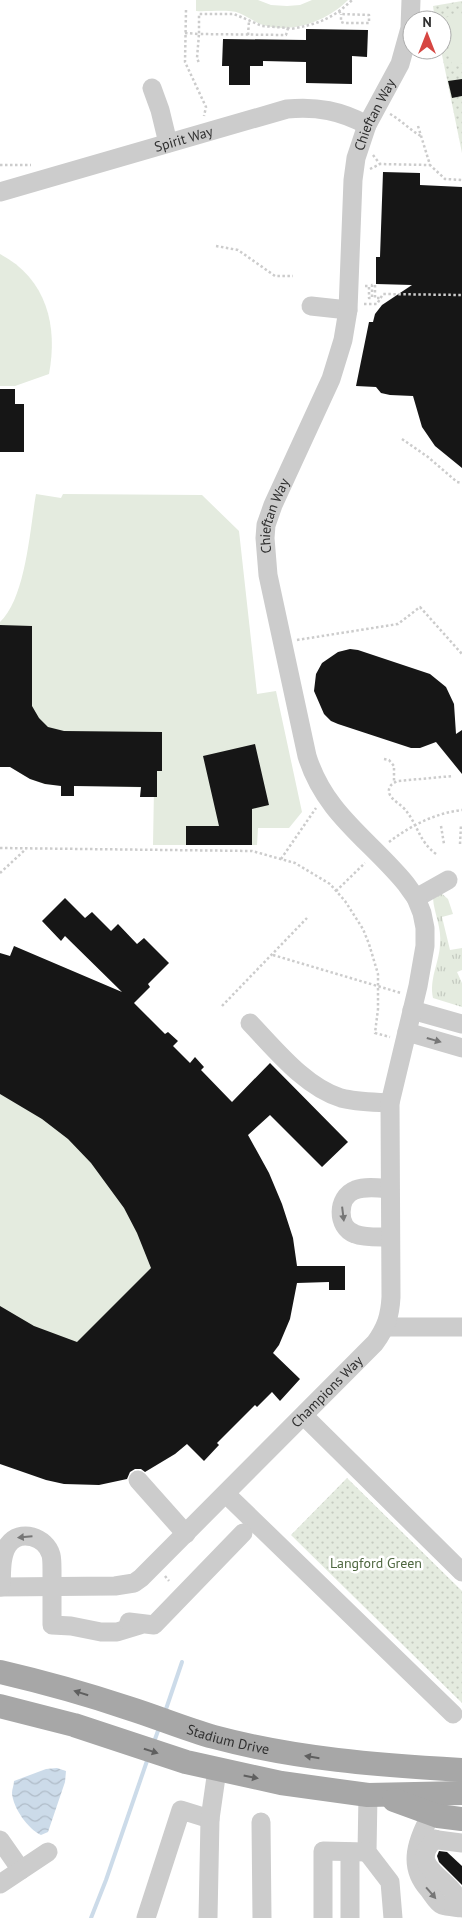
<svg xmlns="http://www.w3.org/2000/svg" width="462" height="1918" font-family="'PT Sans',sans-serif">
  <defs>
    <pattern id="grass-tufts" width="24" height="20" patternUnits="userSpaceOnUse" patternTransform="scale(1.25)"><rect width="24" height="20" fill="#e4ebdf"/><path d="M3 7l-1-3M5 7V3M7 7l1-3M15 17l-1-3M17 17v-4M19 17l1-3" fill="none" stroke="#c4cac0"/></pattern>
    <pattern id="park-dots" width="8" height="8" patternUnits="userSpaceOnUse" patternTransform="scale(1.25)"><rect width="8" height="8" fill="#e4ebdf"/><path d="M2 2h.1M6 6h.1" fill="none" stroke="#c4cac0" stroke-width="1.8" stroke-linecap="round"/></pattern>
    <pattern id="water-waves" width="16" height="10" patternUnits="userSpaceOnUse" patternTransform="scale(1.25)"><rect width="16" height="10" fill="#ccdbe9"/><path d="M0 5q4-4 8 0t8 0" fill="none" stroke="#b0bcc8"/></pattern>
  </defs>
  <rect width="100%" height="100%" fill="#fff"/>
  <path fill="url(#grass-tufts)" d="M440,892L448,899L453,914L442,917L450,950L462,948V970L457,972L462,983V1007L433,998C429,979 439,963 440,945C442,927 434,914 433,898Z"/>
  <g fill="url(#park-dots)">
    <path d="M462,1V153L441,50L442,20H435L433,6Z"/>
    <path d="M347,1478L462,1591V1703L291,1535Z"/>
  </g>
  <g fill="#e4ebdf">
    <path d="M196,0H258L271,5L287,6L300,5L312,0H348C327,21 293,34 263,25C254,22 247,16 239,13C229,9 207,12 196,11Z"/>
    <path d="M462,14V63L452,65L443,18Z"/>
    <path d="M0,254C47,279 58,326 49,374L15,386H0Z"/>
    <path d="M36,494L61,498L63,494L202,495L239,531L257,694L276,691L302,812L289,828H258L257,845H153L154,788L45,784C27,779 15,770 0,759V622C26,598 30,528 36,494Z"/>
    <path d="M0,965L252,1189L0,1433Z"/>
  </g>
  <path fill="url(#water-waves)" d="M57,1768L66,1771L65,1782L48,1832L41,1835C28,1829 13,1808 12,1793C12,1789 14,1785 14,1781L46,1769Z"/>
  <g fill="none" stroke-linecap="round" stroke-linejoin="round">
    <g stroke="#ccdbe9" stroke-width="4">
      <path d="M165,1712L182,1662"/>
      <path d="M154,1742L159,1728"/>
      <path d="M91,1918L106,1880L148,1758"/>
    </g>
  </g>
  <g fill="#161616">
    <path d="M306,29L368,30L367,57L352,56V84L306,83V62L263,61V66H250V85H229V66H222L223,39L306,40Z"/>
    <path d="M462,79V96L452,98L448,81Z"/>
    <path d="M383,172L420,173V185L462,187V468L435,446L422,427L413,396L390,395L381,393L376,387L356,386L369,322H373L375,314L382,305L412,285L376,284V257H380Z"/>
    <path d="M0,389H15V404H24V452H0Z"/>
    <path d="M0,625L32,626V706L39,718L48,727L64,731L162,732V771H157V797H140L141,787L74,786V796H61V786L45,784L30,779L10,767H0Z"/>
    <path d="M350,649L358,650L430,674L446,687L454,704L456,734L462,730V774L436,742L420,748H411L338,724L331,721L324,714L314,691L316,674L322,663L338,652Z"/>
    <path d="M255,744L269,805L252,809V845H186V826H219L203,756Z"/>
    <path d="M65,898L85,918L92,912L111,931L118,924L137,944L144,938L169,963L148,984L150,987L134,1003L165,1034L168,1032L178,1041L173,1046L190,1063L195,1057L204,1067L201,1070L232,1102L270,1063L348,1142L322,1167L270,1115L248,1135L269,1173L282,1204L293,1238L297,1266H345V1290H329V1282L297,1283L290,1319L279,1345L273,1353L300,1379L280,1401L272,1392L257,1407L255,1405L217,1443L219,1445L204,1461L187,1444L175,1454L145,1472L141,1469H135L130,1472L127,1479L99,1485L64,1484L46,1480L0,1464V1306L34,1326L77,1342L151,1268L137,1233L124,1208L91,1163L68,1139L42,1119L0,1094V953L10,956L14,946L122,992L65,936L61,941L42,921Z"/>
    <path d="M439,1851L447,1852L462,1866V1885L439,1862L437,1856Z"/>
  </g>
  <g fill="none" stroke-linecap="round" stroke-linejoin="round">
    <g stroke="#ccc" stroke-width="2.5" stroke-dasharray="2.5 2.5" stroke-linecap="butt">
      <path d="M186,10L185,62L206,107L204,116"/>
      <path d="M339,11L341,14L369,15V23H344L341,22V14"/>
      <path d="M288,28L286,35L199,34V14H234L262,26L288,28L290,29C315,25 333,19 352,0"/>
      <path d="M185,33L199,34L197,58L199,63"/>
      <path d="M248,35L249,21"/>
      <path d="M390,114C401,120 410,130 421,136"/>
      <path d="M418,126L430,165L445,179L462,180"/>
      <path d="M373,155L380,164"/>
      <path d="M0,165H31"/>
      <path d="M370,169L380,164L430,165"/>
      <path d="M216,246L238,250L275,276H293"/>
      <path d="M365,286H369V298H372V285H375V298H381"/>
      <path d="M364,304H377L383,294L462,295"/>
      <path d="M402,439L428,457L457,482L462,483"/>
      <path d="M297,640L398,624L420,607L462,654"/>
      <path d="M384,759L389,760L394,766V782"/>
      <path d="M441,826L444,844"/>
      <path d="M389,842C410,826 435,813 462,810"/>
      <path d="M460,844L461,825"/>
      <path d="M0,848L252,851L295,863L330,884L345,901L363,929L369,944L378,974V1009L375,1033L390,1037"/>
      <path d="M436,854C419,841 419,828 407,812C403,805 390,800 389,792C388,786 393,783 398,781L453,776"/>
      <path d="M281,859L316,808"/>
      <path d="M0,873L26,849"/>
      <path d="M336,891L365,863"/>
      <path d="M273,955L401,993"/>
      <path d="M222,1006L307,918"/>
      <path d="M165,1576L169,1581"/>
    </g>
    <g stroke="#ccc" stroke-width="19">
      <path d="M152,88L160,110L168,143"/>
      <path id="s1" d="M0,192L287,109C317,106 341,111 367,125"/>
      <path d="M311,306L348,310"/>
      <path d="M416,898L448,880"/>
      <path d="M412,1010L462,1024"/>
      <path d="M250,1023C275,1049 305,1087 341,1098C356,1102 374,1102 390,1103"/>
      <path d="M407,1032L462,1048"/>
      <path d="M390,1237C379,1237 365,1238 355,1234C336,1227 337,1197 355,1190C366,1186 379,1188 390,1189"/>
      <path d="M386,1327H462"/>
      <path d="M304,1416L462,1572"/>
      <path d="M138,1480L186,1534"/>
      <path d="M226,1494L453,1714"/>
      <path id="s2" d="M0,1587L115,1586L134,1583L141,1578L375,1343C386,1328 390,1316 391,1297L390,1103L418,986L425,946V928L422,913L416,898L406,884C369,839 325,814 307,756L268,575L265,538L266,525L273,505L331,379L343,340L348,310L353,180L356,158L367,125L400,64L410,28L411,0"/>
      <path d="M1,1587C2,1574 0,1557 8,1545C20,1528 46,1537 51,1555C52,1559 52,1566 52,1570C52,1589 52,1607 52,1625L71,1626L101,1632H117L140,1625"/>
      <path d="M129,1622L154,1625L243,1533"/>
      <path d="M368,1795L367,1852L390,1882L393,1918"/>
      <path d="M431,1814C418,1840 406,1865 429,1890C433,1895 437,1903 442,1905C448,1907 456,1907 462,1908"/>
      <path d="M261,1822L262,1918"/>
      <path d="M423,1838L462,1843"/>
      <path d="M435,1839C409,1864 442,1875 455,1894L453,1906"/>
      <path d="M0,1840L21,1870"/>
      <path d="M350,1852V1918"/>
      <path d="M0,1884L48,1852"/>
      <path d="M146,1918L181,1810L210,1819"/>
      <path d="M208,1918L210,1819L217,1770"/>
      <path d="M323,1918V1851L367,1852"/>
    </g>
    <g stroke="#a7a7a7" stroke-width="24">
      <path id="s3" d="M0,1672C43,1682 86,1694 128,1708C157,1717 185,1729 214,1737C296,1759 378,1765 462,1770"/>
      <path d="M0,1706L74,1725L186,1762L281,1783L368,1795L462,1793"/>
      <path d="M394,1800L438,1816L462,1819"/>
    </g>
  </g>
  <defs><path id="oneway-solid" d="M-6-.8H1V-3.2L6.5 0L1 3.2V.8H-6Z" transform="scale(1.25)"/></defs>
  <g fill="#767676">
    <use href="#oneway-solid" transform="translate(434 1040) rotate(16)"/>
    <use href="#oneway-solid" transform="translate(343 1214) rotate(83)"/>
    <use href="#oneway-solid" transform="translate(25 1537) rotate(175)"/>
    <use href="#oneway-solid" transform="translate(431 1893) rotate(49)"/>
  </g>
  <g fill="#5f5f5f">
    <use href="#oneway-solid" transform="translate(81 1693) rotate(-163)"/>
    <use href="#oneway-solid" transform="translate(151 1751) rotate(18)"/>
    <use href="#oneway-solid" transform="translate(312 1757) rotate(-171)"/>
    <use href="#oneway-solid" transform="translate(251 1777) rotate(11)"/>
  </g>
  <g text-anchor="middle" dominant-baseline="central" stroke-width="5" stroke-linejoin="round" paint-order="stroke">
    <g font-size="14" fill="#2f2f2f" stroke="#fff">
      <text stroke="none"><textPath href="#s2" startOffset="1775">Chieftan Way</textPath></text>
      <text stroke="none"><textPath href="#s1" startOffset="191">Spirit Way</textPath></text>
      <text stroke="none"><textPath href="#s2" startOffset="1355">Chieftan Way</textPath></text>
      <text stroke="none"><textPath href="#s2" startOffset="406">Champions Way</textPath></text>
      <text stroke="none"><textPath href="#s3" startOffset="238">Stadium Drive</textPath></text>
    </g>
    <g font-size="14" fill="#4e6740" stroke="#fff">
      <text x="376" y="1563">Langford Green</text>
    </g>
  </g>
  <g transform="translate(427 35)"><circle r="24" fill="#ffffff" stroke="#acacac"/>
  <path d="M0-4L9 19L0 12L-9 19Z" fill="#d64642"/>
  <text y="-8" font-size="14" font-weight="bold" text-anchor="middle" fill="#2f2f2f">N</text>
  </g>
</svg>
